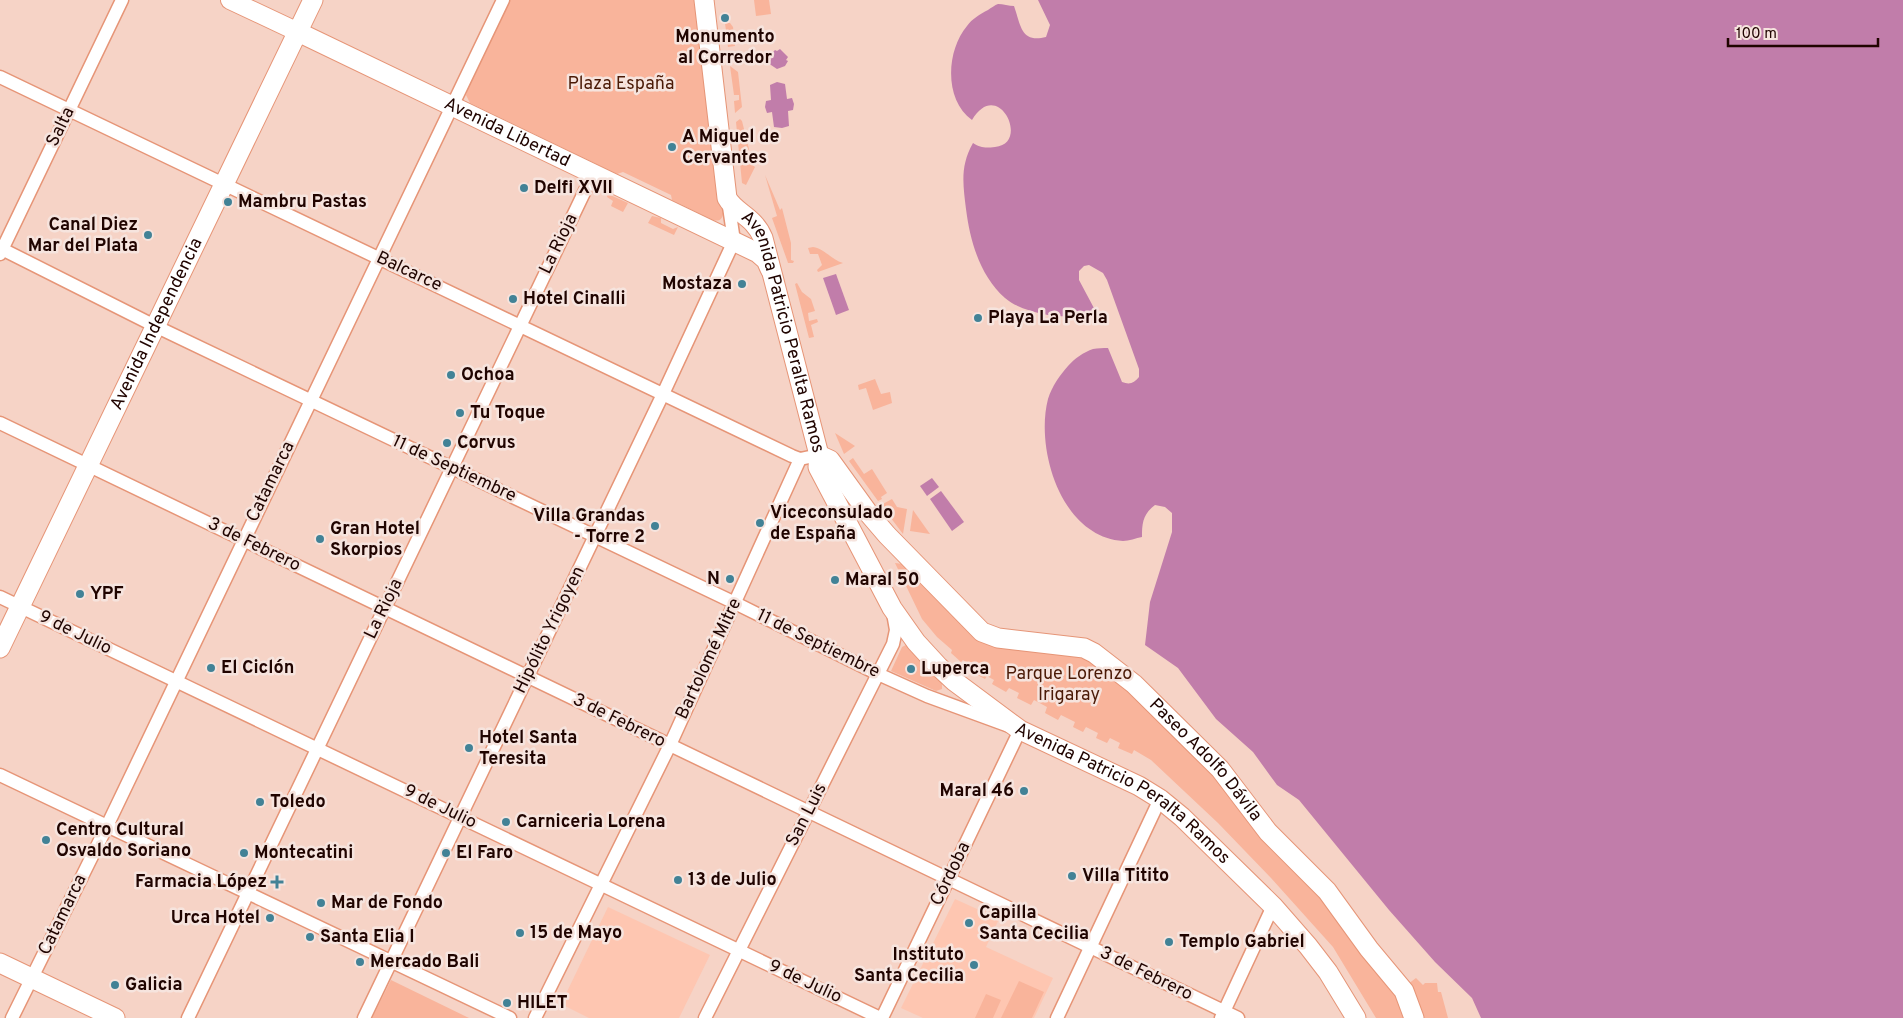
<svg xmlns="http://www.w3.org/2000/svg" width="1903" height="1018" font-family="Overpass,sans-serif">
  <rect width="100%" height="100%" fill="#f6d3c6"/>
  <g fill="#fec6b1">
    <path d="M955,899L999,919L986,947L1053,978L1034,1018H923L901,1008Z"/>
    <path d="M608,907L710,955L679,1018H589L561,1004Z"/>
  </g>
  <g fill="#f9b49b">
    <path d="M510,0H699L723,214C722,221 717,222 711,219L672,200L671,195L623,172L617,174L470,103L466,95L469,85Z"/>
    <path d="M754,0H769L771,14L756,16Z"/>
    <path d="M725,23H730L733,27L735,46L728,47Z"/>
    <path d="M730,66L738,72L742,107L735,113L734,101L739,100V95H734Z"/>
    <path d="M740,119L742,121L749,149L745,154V159L755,167L746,185L742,183L736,122Z"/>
    <path d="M765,175L780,210L782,208L791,243V260L794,261L793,263H788L787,260L772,218L777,216Z"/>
    <path d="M608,194L628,203L623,212L611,206L613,201L607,197Z"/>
    <path d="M652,216L661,218V223L673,229L678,227L674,235L648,223Z"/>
    <path d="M813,247C825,249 832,260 843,263L818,272L817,270L822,265L818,254H810L808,248Z"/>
    <path d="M797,283L802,292L811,299L815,311L808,313L809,321L817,319L818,322L811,325L814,337L809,338L795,284Z"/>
    <path d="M875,379L881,394L890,392L892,403L873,410L866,388L859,390L858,385Z"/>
    <path d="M835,433L855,446L844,454Z"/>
    <path d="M853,458L864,474L872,469L887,493L881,497L882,499L878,501L849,461Z"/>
    <path d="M892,499L897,507L907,509L903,534L881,505Z"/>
    <path d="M913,510L930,534L910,531Z"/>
    <path d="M895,563L903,564L971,634L1078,653L1126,685L1215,772L1313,884L1375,971L1396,995L1405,1018H1376L1333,947L1271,878L1218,823L1151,760L1134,750L1132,754L1118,748L1120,743L1110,738L1107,743L1096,738L1098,733L1086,727L1083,732L1073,727L1075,722L1061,715L1058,720L1045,713L1047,707L1034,700L1031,705L1017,698L1019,693L1009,688L1006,692L992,684L994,680L987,676L985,679L970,671L972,666L963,660L961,662L951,653L952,650L937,637L922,619Z"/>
    <path d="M906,645L940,679L942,684V689L936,691L891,671L902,647Z"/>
    <path d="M1416,978L1423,985L1425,983H1437L1438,992H1441L1448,1018H1420L1408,984Z"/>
    <path d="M391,980L469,1018H372Z"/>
    <path d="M1019,981L1044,992L1032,1018H1001Z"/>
    <path d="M986,994L1001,1000L993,1018H975Z"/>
  </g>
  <g fill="#c17daa">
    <path d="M1038,0H1903V1018H1481L1472,998L1435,962L1389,910L1299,800L1277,785L1253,752L1216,719L1178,668L1145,645L1150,602L1172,532V513L1165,507L1155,505C1143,514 1142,523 1142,537C1136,538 1129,541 1123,541C1061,537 1035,449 1048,399C1052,386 1060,375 1068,366C1074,359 1084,352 1093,349C1098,348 1103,348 1108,348L1122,382C1130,385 1134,383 1139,377V369L1107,280L1103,273L1089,265L1084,266L1079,271V280L1095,310C1079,317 1060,318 1043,314C1031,311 1015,307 1005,298C980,276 970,241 966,209C963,184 960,166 973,143C981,148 985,148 995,147C1031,144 998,76 972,120C944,100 946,51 967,26C972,19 980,14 988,10C991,8 995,5 998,4C1003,4 1009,6 1014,6C1021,26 1021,43 1046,37L1050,25Z"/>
    <path d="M780,49L788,57L786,60L788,61L785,66L777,69L768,63L771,59L768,57L775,50L777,51Z"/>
    <path d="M777,82L785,84L787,99L792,98L794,104L793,110L788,111L789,126L782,128L774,127L772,112L767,113L765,107L766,101L771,100L770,85Z"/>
    <path d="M836,274L849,310L836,315L823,278Z"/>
    <path d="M932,478L939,487L927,496L920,486Z"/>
    <path d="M941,491L964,522L952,531L930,499Z"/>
  </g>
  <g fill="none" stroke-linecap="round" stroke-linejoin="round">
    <g stroke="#e69577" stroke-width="15">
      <g id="street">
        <path d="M0,77L792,456L800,459L819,455"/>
        <path d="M0,248L155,326L735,603L878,674L927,696L1020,730L882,1018"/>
        <path d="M0,254L122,0"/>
        <path d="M0,423L1238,1018"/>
        <path d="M0,597L880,1018"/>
        <path d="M0,775L510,1018"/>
        <path d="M12,1018L107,826L503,0"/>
        <path d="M188,1018L593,174"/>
        <path d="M364,1018L663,394L734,241L728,200"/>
        <path d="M535,1018L670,745L800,459"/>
        <path d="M705,1018L893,644L896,630L893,613"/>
        <path d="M1057,1018L1160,799"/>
        <path d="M1221,1018L1273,906"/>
      </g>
    </g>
    <g stroke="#e69577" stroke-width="20">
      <path id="secondary" d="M230,0L298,32"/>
    </g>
    <g stroke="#e69577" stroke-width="21">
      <g id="primary">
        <path id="s1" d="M704,0L727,198C735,213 754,216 763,238L819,455L818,467L892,608L916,642L939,667L954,681L1020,730L1139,786L1160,799L1182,817L1273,906L1308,946L1328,972L1356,1018"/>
        <path id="s2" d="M298,32L758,253L766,260L770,269"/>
        <path id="s3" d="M819,455L830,460L869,514L887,535L982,632L998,638L1084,648L1094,653L1134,684L1220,769L1268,832L1327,891L1369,949L1404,991L1414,1018"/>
        <path id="s4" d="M0,648L313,0"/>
        <path d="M0,963L115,1018"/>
      </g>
    </g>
    <use href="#street" stroke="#fff" stroke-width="12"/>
    <use href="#secondary" stroke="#fff" stroke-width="18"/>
    <use href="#primary" stroke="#fff" stroke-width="19"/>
  </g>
  <g fill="#428296" stroke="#f6e4de" stroke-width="2">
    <circle cx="725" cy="18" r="5"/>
    <circle cx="672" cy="147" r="5"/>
    <circle cx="524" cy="188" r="5"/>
    <circle cx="228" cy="202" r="5"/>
    <circle cx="148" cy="235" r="5"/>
    <circle cx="742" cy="284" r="5"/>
    <circle cx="513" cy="299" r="5"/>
    <circle cx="978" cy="318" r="5"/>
    <circle cx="451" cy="375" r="5"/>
    <circle cx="460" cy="413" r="5"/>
    <circle cx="447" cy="443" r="5"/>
    <circle cx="760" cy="523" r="5"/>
    <circle cx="655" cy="526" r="5"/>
    <circle cx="320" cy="539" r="5"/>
    <circle cx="730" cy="579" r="5"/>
    <circle cx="835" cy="580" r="5"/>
    <circle cx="80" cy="594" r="5"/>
    <circle cx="211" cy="668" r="5"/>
    <circle cx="911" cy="669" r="5"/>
    <circle cx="469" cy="748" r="5"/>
    <circle cx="1024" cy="791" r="5"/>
    <circle cx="260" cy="802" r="5"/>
    <circle cx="506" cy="822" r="5"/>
    <circle cx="46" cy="840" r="5"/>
    <circle cx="244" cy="853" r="5"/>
    <circle cx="446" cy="853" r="5"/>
    <circle cx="1072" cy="876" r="5"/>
    <circle cx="678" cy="880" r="5"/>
    <path d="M274.5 874.5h5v5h5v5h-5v5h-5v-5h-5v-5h5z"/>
    <circle cx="321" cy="903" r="5"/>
    <circle cx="270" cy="918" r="5"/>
    <circle cx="969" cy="923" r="5"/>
    <circle cx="520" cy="933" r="5"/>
    <circle cx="310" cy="937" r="5"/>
    <circle cx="1169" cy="942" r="5"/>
    <circle cx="360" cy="962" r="5"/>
    <circle cx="974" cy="965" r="5"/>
    <circle cx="115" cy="985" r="5"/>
    <circle cx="507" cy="1003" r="5"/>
  </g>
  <g text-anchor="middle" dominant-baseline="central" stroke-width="5" stroke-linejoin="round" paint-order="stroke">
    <g font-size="18" font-weight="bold" fill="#200400" stroke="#f6e4de" text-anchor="start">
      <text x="725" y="37" text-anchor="middle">Monumento<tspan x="725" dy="21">al Corredor</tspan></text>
      <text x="682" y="137">A Miguel de<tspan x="682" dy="21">Cervantes</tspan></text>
      <text x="534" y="188">Delfi XVII</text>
      <text x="238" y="202">Mambru Pastas</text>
      <text x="138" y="225" text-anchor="end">Canal Diez<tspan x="138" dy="21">Mar del Plata</tspan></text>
      <text x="732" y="284" text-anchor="end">Mostaza</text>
      <text x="523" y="299">Hotel Cinalli</text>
      <text x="988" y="318">Playa La Perla</text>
      <text x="461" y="375">Ochoa</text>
      <text x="470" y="413">Tu Toque</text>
      <text x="457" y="443">Corvus</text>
      <text x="770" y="513">Viceconsulado<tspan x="770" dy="21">de España</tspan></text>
      <text x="645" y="516" text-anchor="end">Villa Grandas<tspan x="645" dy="21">- Torre 2</tspan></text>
      <text x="330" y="529">Gran Hotel<tspan x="330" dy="21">Skorpios</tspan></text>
      <text x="720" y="579" text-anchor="end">N</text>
      <text x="845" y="580">Maral 50</text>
      <text x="90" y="594">YPF</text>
      <text x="221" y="668">El Ciclón</text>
      <text x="921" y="669">Luperca</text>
      <text x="479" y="738">Hotel Santa<tspan x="479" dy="21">Teresita</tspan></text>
      <text x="1014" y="791" text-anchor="end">Maral 46</text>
      <text x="270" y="802">Toledo</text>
      <text x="516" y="822">Carniceria Lorena</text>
      <text x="56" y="830">Centro Cultural<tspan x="56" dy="21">Osvaldo Soriano</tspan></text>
      <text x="254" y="853">Montecatini</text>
      <text x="456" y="853">El Faro</text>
      <text x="1082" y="876">Villa Titito</text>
      <text x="688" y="880">13 de Julio</text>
      <text x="267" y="882" text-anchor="end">Farmacia López</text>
      <text x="331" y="903">Mar de Fondo</text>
      <text x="979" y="913">Capilla<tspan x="979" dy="21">Santa Cecilia</tspan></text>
      <text x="260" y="918" text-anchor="end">Urca Hotel</text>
      <text x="530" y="933">15 de Mayo</text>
      <text x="320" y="937">Santa Elia I</text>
      <text x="1179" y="942">Templo Gabriel</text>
      <text x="964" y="955" text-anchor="end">Instituto<tspan x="964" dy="21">Santa Cecilia</tspan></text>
      <text x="370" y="962">Mercado Bali</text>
      <text x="125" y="985">Galicia</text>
      <text x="517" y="1003">HILET</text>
    </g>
    <g font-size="18" fill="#4b1a06" stroke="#f6e4de">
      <text x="621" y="84">Plaza España</text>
      <text x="1069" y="674">Parque Lorenzo<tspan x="1069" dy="21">Irigaray</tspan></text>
    </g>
    <g font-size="18" fill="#200400" stroke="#f6e4de">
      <text transform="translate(61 127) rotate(-64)">Salta</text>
      <text stroke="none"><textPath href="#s2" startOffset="232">Avenida Libertad</textPath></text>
      <text transform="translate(559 244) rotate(-64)">La Rioja</text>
      <text transform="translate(409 272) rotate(25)">Balcarce</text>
      <text stroke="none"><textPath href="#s4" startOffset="360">Avenida Independencia</textPath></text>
      <text stroke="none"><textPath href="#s1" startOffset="349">Avenida Patricio Peralta Ramos</textPath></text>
      <text transform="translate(454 469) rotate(25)">11 de Septiembre</text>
      <text transform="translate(271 482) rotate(-64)">Catamarca</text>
      <text transform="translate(254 545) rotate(26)">3 de Febrero</text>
      <text transform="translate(384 609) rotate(-64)">La Rioja</text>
      <text transform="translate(550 630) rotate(-64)">Hipólito Yrigoyen</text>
      <text transform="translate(75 633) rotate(26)">9 de Julio</text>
      <text transform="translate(818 644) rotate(26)">11 de Septiembre</text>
      <text transform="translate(709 659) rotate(-65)">Bartolomé Mitre</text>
      <text transform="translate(619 721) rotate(26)">3 de Febrero</text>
      <text stroke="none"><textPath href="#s3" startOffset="512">Paseo Adolfo Dávila</textPath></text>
      <text stroke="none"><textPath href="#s1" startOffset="949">Avenida Patricio Peralta Ramos</textPath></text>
      <text transform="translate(440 807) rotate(26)">9 de Julio</text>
      <text transform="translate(807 815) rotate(-63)">San Luis</text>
      <text transform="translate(951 874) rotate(-64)">Córdoba</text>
      <text transform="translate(63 915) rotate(-64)">Catamarca</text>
      <text transform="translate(1146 974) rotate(26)">3 de Febrero</text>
      <text transform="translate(805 982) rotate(25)">9 de Julio</text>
    </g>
  </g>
  <path d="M1728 38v8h150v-8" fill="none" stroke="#200400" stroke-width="2.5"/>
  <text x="1736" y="38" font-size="15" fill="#200400" stroke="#f6e4de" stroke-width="4" paint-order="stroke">100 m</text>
</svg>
